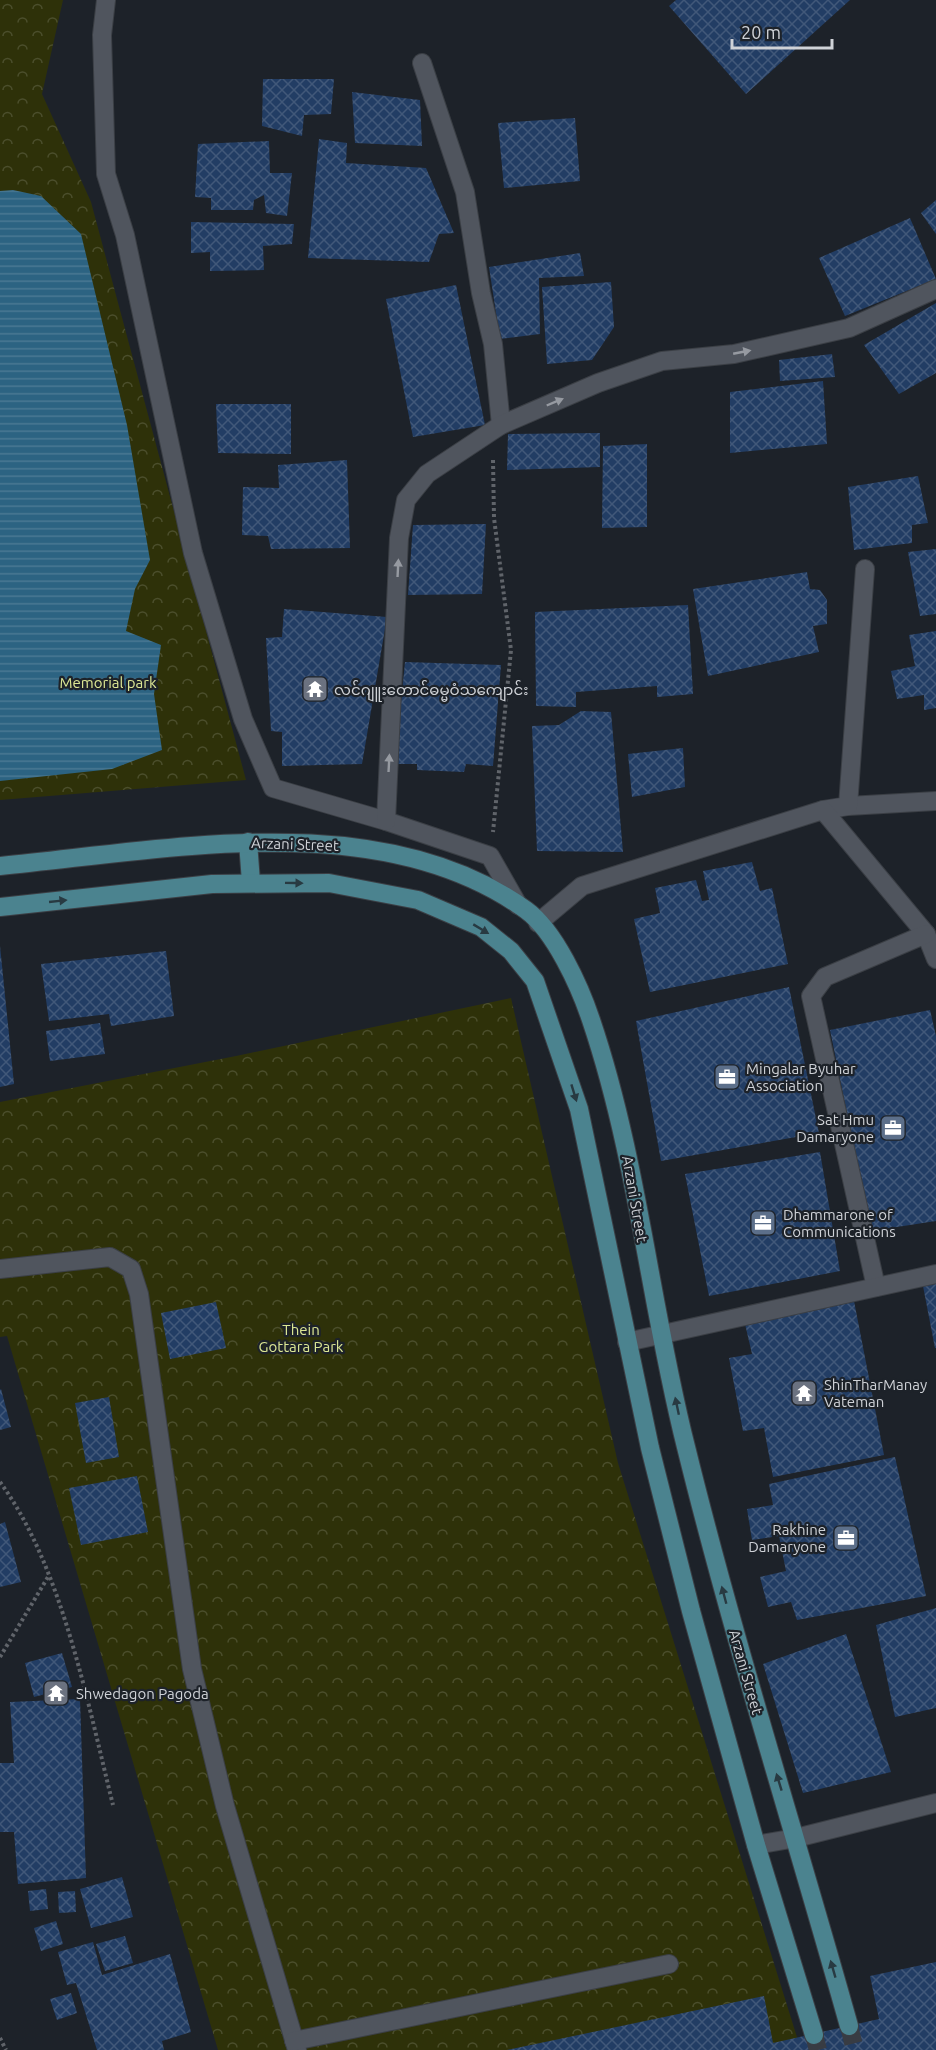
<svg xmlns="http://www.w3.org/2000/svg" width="936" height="2050" font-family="Ubuntu,'Noto Sans Myanmar',sans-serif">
  <defs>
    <pattern id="forest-crowns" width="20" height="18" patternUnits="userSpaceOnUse" patternTransform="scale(1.5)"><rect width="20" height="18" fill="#2e3109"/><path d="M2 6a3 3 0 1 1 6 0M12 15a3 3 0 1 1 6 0" fill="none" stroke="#4b4e2c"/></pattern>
    <pattern id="water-rules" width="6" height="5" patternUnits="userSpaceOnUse" patternTransform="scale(1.5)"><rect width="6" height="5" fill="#2c6382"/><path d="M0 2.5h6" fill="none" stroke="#4a7893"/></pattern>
    <pattern id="building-cross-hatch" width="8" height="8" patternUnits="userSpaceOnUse" patternTransform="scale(1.5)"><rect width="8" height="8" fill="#223d64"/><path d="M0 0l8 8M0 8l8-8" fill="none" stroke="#415879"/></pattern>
  </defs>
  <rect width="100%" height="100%" fill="#1d2229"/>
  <g fill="url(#forest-crowns)">
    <path d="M0,0H63L42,94L91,202L246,780L0,800Z"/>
    <path d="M511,998L618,1463L801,2050H218L7,1336L0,1337V1102L236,1056Z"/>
  </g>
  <path fill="url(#water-rules)" d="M13,190L41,196L81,234L127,425L150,560L135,589L126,631L161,645L154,694L162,750L112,769L0,781V191Z"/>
  <g fill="url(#building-cross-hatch)">
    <path d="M676,0H850L746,94L669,6Z"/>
    <path d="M263,79H334L331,114L304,115L302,136L262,126Z"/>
    <path d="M352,92L420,100L422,146L355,143Z"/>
    <path d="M575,118L580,181L504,188L498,123Z"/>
    <path d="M319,139L347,143L346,163L426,168L454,233L439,234L429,262L308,258Z"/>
    <path d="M269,141L270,173H292L287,216L266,213L264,195L254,200L253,210H211V198L195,197L198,144Z"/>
    <path d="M936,200V234L921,213Z"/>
    <path d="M910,218L936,279L845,316L819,258Z"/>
    <path d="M191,222L294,224L292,244L263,246L264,270L210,271V252L191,253Z"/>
    <path d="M580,253L584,276L539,278L540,334L500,339L489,267Z"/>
    <path d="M611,282L614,327L592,360L547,364L542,287Z"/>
    <path d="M456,285L485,425L413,437L386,299Z"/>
    <path d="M936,303V373L899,394L864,345Z"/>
    <path d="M832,354L835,377L780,381L779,360Z"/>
    <path d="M823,381L827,444L730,453V392Z"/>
    <path d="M216,404H291V454L218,453Z"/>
    <path d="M600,433V467L507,470L508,434Z"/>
    <path d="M647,444V527L602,528L603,446Z"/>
    <path d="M347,460L350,548L271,549L268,536L242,535L243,487L279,488L278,465Z"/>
    <path d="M918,476L928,523L912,525V543L854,550L848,487Z"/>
    <path d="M486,524L482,594L408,595L413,525Z"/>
    <path d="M936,549V614L920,616L908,552Z"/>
    <path d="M807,572L810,589L820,590L827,600V624L813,626L819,652L708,676L693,589Z"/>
    <path d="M688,605L693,694L657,697V686L576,692V707L536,706L535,612Z"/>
    <path d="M284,609L387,617L362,764L282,766V732L271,731L266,638L282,637Z"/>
    <path d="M936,631V708L924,710V695L897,699L891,671L915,666L909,635Z"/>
    <path d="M405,662L501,665L493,766L466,764L464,772L417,770V764H395Z"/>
    <path d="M581,711L611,712L623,852L537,851L532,726L559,725Z"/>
    <path d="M683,748L685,787L632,797L628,754Z"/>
    <path d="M752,862L760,891L772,888L788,964L650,992L634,919L660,913L655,888L696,880L702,901L709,900L703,871Z"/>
    <path d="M0,946L14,1084L0,1087Z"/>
    <path d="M166,951L174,1016L111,1026L109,1014L49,1021L41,964Z"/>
    <path d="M789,987L819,1133L661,1161L636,1021Z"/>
    <path d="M930,1010L936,1036V1221L871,1231L830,1030Z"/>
    <path d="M100,1023L105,1054L50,1061L46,1031Z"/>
    <path d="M820,1152L840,1271L709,1296L685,1174Z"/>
    <path d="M936,1279V1348H935L922,1281Z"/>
    <path d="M854,1301L884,1455L773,1477L764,1428L743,1431L729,1358L752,1354L745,1324Z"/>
    <path d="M216,1302L226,1348L170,1359L161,1313Z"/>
    <path d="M1,1389L11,1427L0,1430V1390Z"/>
    <path d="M109,1397L119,1457L86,1463L75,1403Z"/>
    <path d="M895,1457L926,1596L797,1620L791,1602L768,1607L760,1577L786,1571L779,1536L752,1540L747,1509L773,1505L769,1484Z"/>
    <path d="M137,1476L148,1532L81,1545L69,1488Z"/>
    <path d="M5,1522L21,1582L0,1587V1524Z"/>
    <path d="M936,1608V1708L895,1717L876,1625Z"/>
    <path d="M846,1634L891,1772L803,1793L763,1664Z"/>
    <path d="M62,1653L72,1687L34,1697L25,1663Z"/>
    <path d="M80,1699L86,1878L18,1884L14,1832H0V1763H14L10,1702Z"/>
    <path d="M122,1877L133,1917L91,1928L80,1889Z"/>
    <path d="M46,1889L48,1909L30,1911L28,1891Z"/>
    <path d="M75,1891L76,1912L59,1913L58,1892Z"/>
    <path d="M56,1921L63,1944L41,1951L34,1928Z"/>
    <path d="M125,1936L133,1963L105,1971L96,1944Z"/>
    <path d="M93,1942L102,1975L170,1954L191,2032L162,2041L164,2050H97L76,1983L67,1985L58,1952Z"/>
    <path d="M936,1962V2050H507L764,1996L773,2043L879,2019L870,1976Z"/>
    <path d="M71,1993L77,2013L57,2020L50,1999Z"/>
  </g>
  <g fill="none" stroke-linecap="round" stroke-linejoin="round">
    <g stroke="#383c43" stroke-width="18" stroke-dasharray="18 9" stroke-linecap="butt">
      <path d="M849,2026L855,2050"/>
      <path d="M814,2035L818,2050"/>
    </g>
    <g stroke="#3b3f45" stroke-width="20">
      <g id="minor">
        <path d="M106,0L102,35L106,174L125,235L193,553L243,719L273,788L386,821L490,856L518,905"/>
        <path d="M422,63L465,192L481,293L493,344L501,425"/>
        <path d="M848,806L936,801"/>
        <path d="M823,810L848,806L865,569"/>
        <path d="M386,821L399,538L406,500L427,474L501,425L598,383L662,361L734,354L849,328L936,289"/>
        <path d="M538,923L582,886L823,810L926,934L936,959"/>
        <path d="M0,1269L110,1257L131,1269L139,1294L192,1669L225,1806L297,2050"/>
        <path d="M876,1287L811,996L825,977L926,934"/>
        <path d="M627,1342L936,1274"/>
        <path d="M756,1845L796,1838L936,1803"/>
        <path d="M294,2041L669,1964"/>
      </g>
    </g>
    <g stroke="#3b3f45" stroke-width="20">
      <g id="major">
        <path d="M248,842L251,882"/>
        <path d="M0,866C167,850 381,805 526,910C555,931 580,987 591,1020C638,1159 650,1306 686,1447C734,1642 795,1833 849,2026"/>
        <path d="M0,907L212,884L329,883L418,900L481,927L511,951L535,981L579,1109L650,1448L691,1611L756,1845L814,2035"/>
      </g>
    </g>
    <g stroke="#60646a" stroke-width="4" stroke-dasharray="3 3" stroke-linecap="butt">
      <path d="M493,460L494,518L511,650L493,832"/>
      <path d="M0,1482C62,1566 88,1705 113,1805"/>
      <path d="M0,1657L48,1577"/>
      <path d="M0,2038L6,2050"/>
    </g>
    <use href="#minor" stroke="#50555e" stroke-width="18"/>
    <use href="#major" stroke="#4b838f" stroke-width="18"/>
  </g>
  <defs><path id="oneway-solid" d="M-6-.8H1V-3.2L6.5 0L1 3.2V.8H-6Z" transform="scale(1.5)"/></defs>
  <g fill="#969aa1">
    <use href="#oneway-solid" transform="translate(742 352) rotate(-11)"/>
    <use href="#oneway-solid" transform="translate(555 402) rotate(-23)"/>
    <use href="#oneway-solid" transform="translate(398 568) rotate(-87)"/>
    <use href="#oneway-solid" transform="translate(389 763) rotate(-87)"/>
  </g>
  <g fill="#283a42">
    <use href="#oneway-solid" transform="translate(294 883) rotate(1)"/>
    <use href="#oneway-solid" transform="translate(58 901) rotate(-6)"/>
    <use href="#oneway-solid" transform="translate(481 929) rotate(31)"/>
    <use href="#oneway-solid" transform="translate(574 1093) rotate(73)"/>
    <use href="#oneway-solid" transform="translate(677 1406) rotate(-102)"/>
    <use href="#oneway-solid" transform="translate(724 1595) rotate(-105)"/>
    <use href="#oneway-solid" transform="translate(779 1782) rotate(-107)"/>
    <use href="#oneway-solid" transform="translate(833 1969) rotate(-106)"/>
  </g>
  <defs>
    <g id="temple-square" transform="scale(1.35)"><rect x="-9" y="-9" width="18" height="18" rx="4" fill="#6b7280" stroke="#1d2229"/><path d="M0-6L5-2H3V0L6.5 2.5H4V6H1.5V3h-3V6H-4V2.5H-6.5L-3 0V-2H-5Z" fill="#fff"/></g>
    <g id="office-square" transform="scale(1.35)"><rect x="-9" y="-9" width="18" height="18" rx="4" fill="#5c6f8a" stroke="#1d2229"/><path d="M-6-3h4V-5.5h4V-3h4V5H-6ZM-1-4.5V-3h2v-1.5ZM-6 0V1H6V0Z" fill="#fff"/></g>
  </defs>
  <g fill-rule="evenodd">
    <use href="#temple-square" x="315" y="689"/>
    <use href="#office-square" x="727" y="1077"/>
    <use href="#office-square" x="893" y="1128"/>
    <use href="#office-square" x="763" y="1223"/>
    <use href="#temple-square" x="804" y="1393"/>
    <use href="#office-square" x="846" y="1538"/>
    <use href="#temple-square" x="56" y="1693"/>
  </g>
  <g text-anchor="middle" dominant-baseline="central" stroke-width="4.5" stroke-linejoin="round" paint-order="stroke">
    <g font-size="15" fill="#dce794" stroke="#1d2229">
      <text x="108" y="682">Memorial park</text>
      <text x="301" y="1329">Thein<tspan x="301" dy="17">Gottara Park</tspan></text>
    </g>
    <g font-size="15" fill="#cfd2d7" stroke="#1d2229" text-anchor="start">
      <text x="334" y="689">လင်ဂျူးတောင်ဓမ္မဝံသကျောင်း</text>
      <text x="746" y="1068">Mingalar Byuhar<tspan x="746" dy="17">Association</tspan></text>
      <text x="874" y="1119" text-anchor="end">Sat Hmu<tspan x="874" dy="17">Damaryone</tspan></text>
      <text x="783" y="1214">Dhammarone of<tspan x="783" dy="17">Communications</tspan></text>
      <text x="824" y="1384">ShinTharManay<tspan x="824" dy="17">Vateman</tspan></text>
      <text x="826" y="1529" text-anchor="end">Rakhine<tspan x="826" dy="17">Damaryone</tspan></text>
      <text x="76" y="1693">Shwedagon Pagoda</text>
    </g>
    <g font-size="15" fill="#cfd2d7" stroke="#1d2229">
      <text transform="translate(295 844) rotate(2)">Arzani Street</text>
      <text transform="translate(635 1199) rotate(80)">Arzani Street</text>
      <text transform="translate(746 1672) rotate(74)">Arzani Street</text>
    </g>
  </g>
  <path d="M732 39v9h100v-9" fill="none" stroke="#cfd2d7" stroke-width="3"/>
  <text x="741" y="39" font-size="18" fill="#cfd2d7" stroke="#1d2229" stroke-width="4.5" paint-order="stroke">20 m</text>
</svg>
